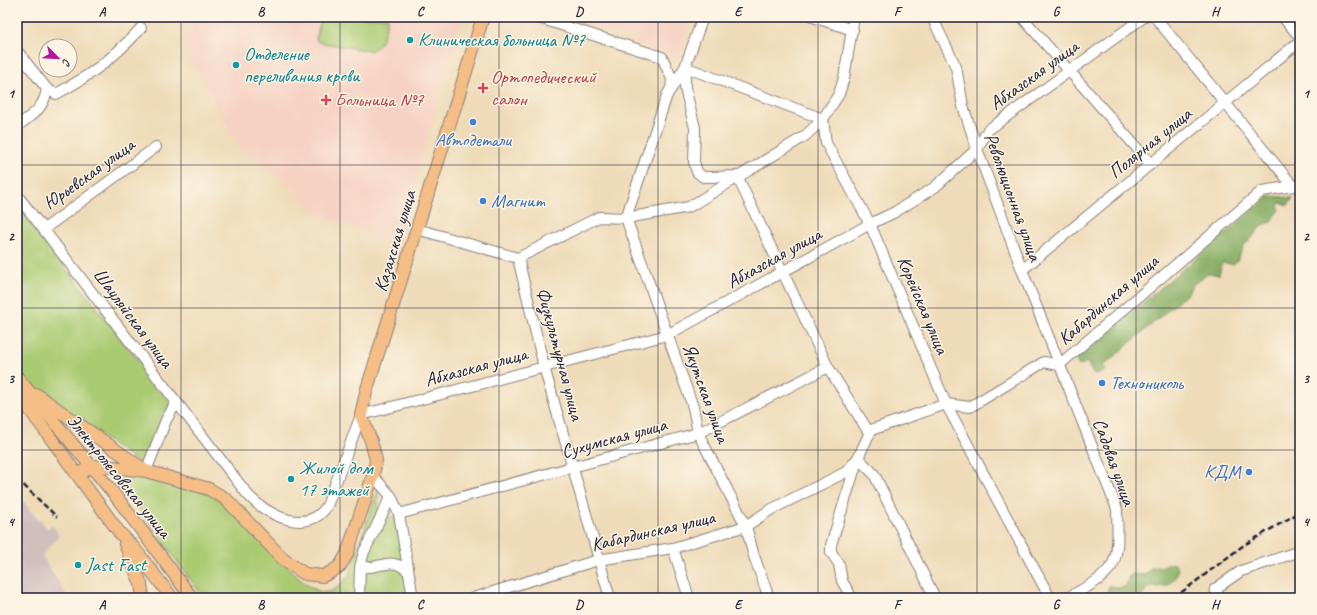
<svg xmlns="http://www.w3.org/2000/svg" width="1317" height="615" font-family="Caveat,sans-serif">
  <rect width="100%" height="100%" fill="#fcf5e5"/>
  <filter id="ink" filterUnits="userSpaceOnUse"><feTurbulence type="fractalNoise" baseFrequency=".025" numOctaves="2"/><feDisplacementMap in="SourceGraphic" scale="8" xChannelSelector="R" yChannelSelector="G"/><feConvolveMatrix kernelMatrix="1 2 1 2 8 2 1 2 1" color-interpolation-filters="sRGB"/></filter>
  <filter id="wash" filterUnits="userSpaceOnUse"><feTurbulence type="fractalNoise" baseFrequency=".012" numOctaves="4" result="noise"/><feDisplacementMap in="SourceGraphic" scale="16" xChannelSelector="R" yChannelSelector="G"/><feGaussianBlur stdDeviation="0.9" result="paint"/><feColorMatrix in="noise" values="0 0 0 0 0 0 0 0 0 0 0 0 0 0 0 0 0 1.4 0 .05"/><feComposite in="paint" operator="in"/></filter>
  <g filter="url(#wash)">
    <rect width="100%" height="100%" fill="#efdbb9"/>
    <g fill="#f6d2c3">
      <path d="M197,17H462L397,246L313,211L294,188L240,149L185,47L193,23Z"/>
      <path d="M567,17H639L631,39Z"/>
      <path d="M641,17H692L677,58L633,42Z"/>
    </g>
    <path fill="#d1bfbd" d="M17,494L39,521L41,520L47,529L52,525L56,530L59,536L42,556L67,596L78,598H17Z"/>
    <g fill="#abcb73" stroke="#667657">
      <path d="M321,17H388C385,30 384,47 369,51L318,42L316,39Z"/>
      <path d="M17,203L63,265L173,404L144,466L31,387L17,369Z"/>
      <path d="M129,474L199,489L219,500L302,581C324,597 331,597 349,575L378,489V519L395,516L411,598H204L124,489L121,479Z"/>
    </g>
    <g fill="#88af65" stroke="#556850">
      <path d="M1270,196L1293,198L1288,205L1281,203L1278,206L1280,210L1270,222L1261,226L1252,238L1244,245L1237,261L1233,264L1222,263L1219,275L1209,273L1192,285L1188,293L1103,366L1106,370L1096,375L1093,374L1087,362L1079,366L1076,359Z"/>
      <path d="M1170,563L1175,564L1178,569L1177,575L1167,586L1148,588L1140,598H1109L1107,593L1109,586H1113L1118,588L1126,586L1129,577L1133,574L1145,575L1151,568L1164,566Z"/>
    </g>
  </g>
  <g filter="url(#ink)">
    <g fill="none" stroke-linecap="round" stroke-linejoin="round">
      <g stroke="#887e7a" stroke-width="12">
        <g id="minor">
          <path d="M536,17L662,57L672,79L671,89"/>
          <path d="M813,17L853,30"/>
          <path d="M932,17L956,67L963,106L977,149L1022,270L1117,509C1117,523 1120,553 1112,565C1102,581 1083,589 1067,598"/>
          <path d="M1022,17L1151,164"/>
          <path d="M1155,17L1293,186"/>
          <path d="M1283,17L1300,37"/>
          <path d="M17,51L47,89"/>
          <path d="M823,119L685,67V88L695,128L694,162L697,172L703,177H711L737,176L828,367L870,434"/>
          <path d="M823,119L826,143L870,224L946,404L1050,598"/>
          <path d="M17,126C32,115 44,109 47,89L56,94C87,78 118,54 141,28"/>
          <path d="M17,195L248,495C266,515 308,536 327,506L361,415L667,335L870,224L895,212L935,187L977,149L988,130L1144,17"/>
          <path d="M626,218L693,407L698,433L746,526L753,553L769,598"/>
          <path d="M626,218L667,95L685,67L703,17"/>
          <path d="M44,229L156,147"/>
          <path d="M417,229L518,258L599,217L626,218L689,207L805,136L823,119L839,94L844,78L854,17"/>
          <path d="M518,258L544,367L610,598"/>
          <path d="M1022,270L1300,41"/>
          <path d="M1059,365L1262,191L1300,185"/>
          <path d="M146,471L166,420L176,403"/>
          <path d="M373,476L391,496L399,514L413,598"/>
          <path d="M399,514L698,433L828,367"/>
          <path d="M673,548L689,598"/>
          <path d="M360,567C381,570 389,555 408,571"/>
          <path d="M359,598L360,567L364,552L391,496"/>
          <path d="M473,598L598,560L673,548L746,526L770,510L846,472L858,458L871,430L946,404L970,407L1044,362L1059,365"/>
          <path d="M852,598L842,581L839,564L831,552V545L858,458L874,474L935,598"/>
          <path d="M1220,598L1215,589L1241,571L1300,551"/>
        </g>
      </g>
      <g stroke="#887e7a" stroke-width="14">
        <g id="major">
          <path d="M17,377L115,495L192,598"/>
          <path d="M17,392L119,532L134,548L172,598"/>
          <path d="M37,395L143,469"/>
          <path d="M78,475L91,466L113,467L146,471L209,489L226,499L284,560L305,574L323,576L331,572L340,566L347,554L373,476L376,460L371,441L361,415L366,392L483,17"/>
          <path d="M125,544L141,584L143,598"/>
        </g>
      </g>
      <use href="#minor" stroke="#fff" stroke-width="10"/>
      <use href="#major" stroke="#f6be87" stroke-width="12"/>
      <g stroke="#22223b" stroke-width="2.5" stroke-dasharray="6 3" stroke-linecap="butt">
        <path d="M17,479L57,517"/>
        <path d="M1174,598L1244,545L1300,512"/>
      </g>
    </g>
  </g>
  <path fill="none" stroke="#22223b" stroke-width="1" stroke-opacity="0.55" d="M181,17V598M340,17V598M499,17V598M658,17V598M818,17V598M977,17V598M1136,17V598M17,165H1300M17,308H1300M17,450H1300"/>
  <g fill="#0f9aa8" stroke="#fcf5e5" stroke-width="1.5">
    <circle cx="410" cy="40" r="4"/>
    <circle cx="236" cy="65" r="4"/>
    <circle cx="291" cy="479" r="4"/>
    <circle cx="78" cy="565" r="4"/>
  </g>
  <g fill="#e0444e" stroke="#fcf5e5" stroke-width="1.5">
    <path d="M481 82h4v4h4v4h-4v4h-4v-4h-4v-4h4z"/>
    <path d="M324 94h4v4h4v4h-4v4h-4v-4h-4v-4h4z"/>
  </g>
  <g fill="#3f7fe0" stroke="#fcf5e5" stroke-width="1.5">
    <circle cx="473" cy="122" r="4"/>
    <circle cx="483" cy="201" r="4"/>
    <circle cx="1102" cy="383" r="4"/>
    <circle cx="1249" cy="472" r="4"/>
  </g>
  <g text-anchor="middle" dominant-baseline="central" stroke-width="3" stroke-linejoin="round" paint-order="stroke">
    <g font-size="19" fill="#0d838f" stroke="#fcf5e5" text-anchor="start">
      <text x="418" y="40">Клиническая больница №7</text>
      <text x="244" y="54">Отделение<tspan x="244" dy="22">переливания крови</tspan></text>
      <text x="299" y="468">Жилой дом<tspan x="299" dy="22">17 этажей</tspan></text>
      <text x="86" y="565">Jast Fast</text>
    </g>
    <g font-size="19" fill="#22223b" stroke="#fcf5e5">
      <text transform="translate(1034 75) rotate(-36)">Абхазская улица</text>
      <text transform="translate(1150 143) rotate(-39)">Полярная улица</text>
      <text transform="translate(89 174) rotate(-36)">Юрьевская улица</text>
      <text transform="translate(1013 197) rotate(70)">Революционная улица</text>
      <text transform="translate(395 241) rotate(-73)">Казахская улица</text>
      <text transform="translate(774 258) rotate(-29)">Абхазская улица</text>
      <text transform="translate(1108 300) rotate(-41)">Кабардинская улица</text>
      <text transform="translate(923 305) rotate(67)">Корейская улица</text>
      <text transform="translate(133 318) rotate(53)">Шауляйская улица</text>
      <text transform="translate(560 354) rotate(75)">Физкультурная улица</text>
      <text transform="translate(476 367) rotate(-15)">Абхазская улица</text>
      <text transform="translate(706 393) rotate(70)">Якутская улица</text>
      <text transform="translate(614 438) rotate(-15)">Сухумская улица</text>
      <text transform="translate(1114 462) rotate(70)">Садовая улица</text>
      <text transform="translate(119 476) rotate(51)">Электролесовская улица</text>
      <text transform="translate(653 531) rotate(-13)">Кабардинская улица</text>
    </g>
    <g font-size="19" fill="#be3a42" stroke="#fcf5e5" text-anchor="start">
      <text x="491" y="77">Ортопедический<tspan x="491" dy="22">салон</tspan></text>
      <text x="335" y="100">Больница №7</text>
    </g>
    <g font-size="19" fill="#366cbe" stroke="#fcf5e5" text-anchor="start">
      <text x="473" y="140" text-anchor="middle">Автодетали</text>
      <text x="491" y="201">Магнит</text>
      <text x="1110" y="383">Технониколь</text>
      <text x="1241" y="472" text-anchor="end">КДМ</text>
    </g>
  </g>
  <rect width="1317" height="615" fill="none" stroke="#fcf5e5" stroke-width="44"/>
  <g transform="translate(58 58) rotate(114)"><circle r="19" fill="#fcf5e5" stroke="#a5a1a1"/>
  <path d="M0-3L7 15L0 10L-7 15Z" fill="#b5179e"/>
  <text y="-6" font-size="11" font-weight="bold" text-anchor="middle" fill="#22223b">С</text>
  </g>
  <rect x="22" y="22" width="1273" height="571" fill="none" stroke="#22223b" stroke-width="1.5"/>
  <g font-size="13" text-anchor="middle" font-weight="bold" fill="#22223b">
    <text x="102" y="16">A</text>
    <text x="261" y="16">B</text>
    <text x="420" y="16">C</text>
    <text x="579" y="16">D</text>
    <text x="738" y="16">E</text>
    <text x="897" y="16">F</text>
    <text x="1056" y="16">G</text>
    <text x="1215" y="16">H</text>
    <text x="11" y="98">1</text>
    <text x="1306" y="98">1</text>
    <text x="11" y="241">2</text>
    <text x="1306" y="241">2</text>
    <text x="11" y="383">3</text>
    <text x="1306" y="383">3</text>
    <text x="11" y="526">4</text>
    <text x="1306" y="526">4</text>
    <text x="102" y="609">A</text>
    <text x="261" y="609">B</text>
    <text x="420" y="609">C</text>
    <text x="579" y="609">D</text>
    <text x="738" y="609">E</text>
    <text x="897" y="609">F</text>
    <text x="1056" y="609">G</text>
    <text x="1215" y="609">H</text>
  </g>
</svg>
